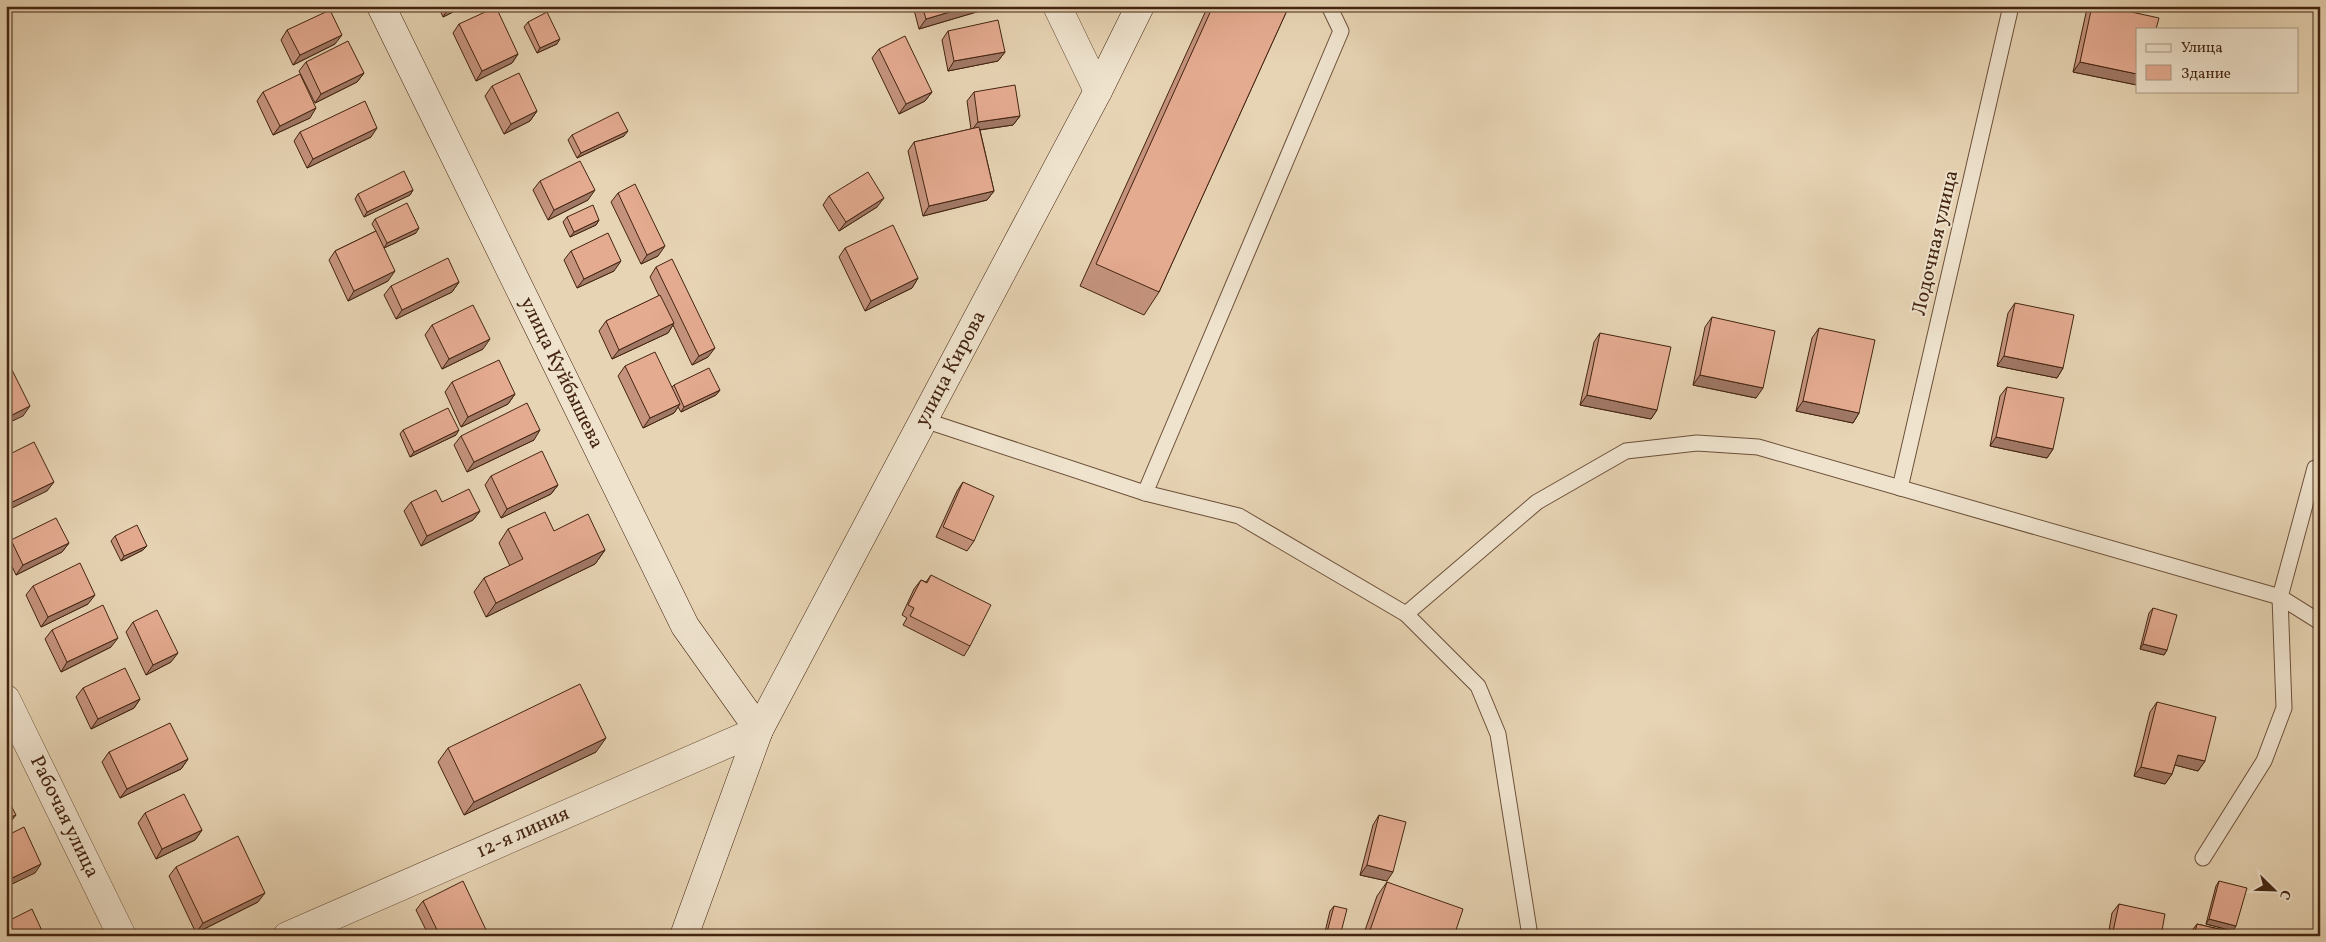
<svg xmlns="http://www.w3.org/2000/svg" width="2326" height="942" font-family="Vollkorn,serif">
  <rect width="100%" height="100%" fill="#e7d4b4"/>
  <filter id="stains"><feTurbulence type="fractalNoise" baseFrequency=".004" numOctaves="4"/><feColorMatrix values="0 0 0 0 .2 0 0 0 0 .09 0 0 0 0 .02 0 0 0 .5 -.17"/></filter>
  <radialGradient id="worn" r=".72"><stop offset=".6" stop-color="#630" stop-opacity="0"/><stop offset="1" stop-color="#630" stop-opacity=".3"/></radialGradient>
  <g fill="none" stroke-linecap="round" stroke-linejoin="round">
    <g stroke="#6c5039" stroke-width="17">
      <g id="lane">
        <path d="M924,420L1145,493L1239,516L1406,614L1537,502L1626,451L1697,443L1758,447L2280,597L2315,468L2320,467"/>
        <path d="M1900,488L2011,6"/>
        <path d="M1145,493L1341,31L1329,6"/>
        <path d="M2280,597L2320,622"/>
        <path d="M1406,614L1478,686L1498,734L1530,936"/>
        <path d="M2203,858L2264,761L2284,708L2280,597"/>
      </g>
    </g>
    <g stroke="#6c5039" stroke-width="29">
      <g id="street">
        <path d="M1057,6L1098,91"/>
        <path d="M6,699L122,936"/>
        <path d="M287,936L759,730"/>
      </g>
    </g>
    <g stroke="#432410" stroke-width="29">
      <g id="secondary">
        <path d="M381,6L685,626L759,730"/>
        <path d="M684,936L759,730L1098,91L1140,6"/>
      </g>
    </g>
    <use href="#lane" stroke="#efe3ce" stroke-width="15"/>
    <use href="#street" stroke="#efe3ce" stroke-width="28"/>
    <use href="#secondary" stroke="#efe3ce" stroke-width="28"/>
  </g>
  <g fill="#c5937d" stroke="#432410">
    <path d="M438,6H465L443,17Z"/>
    <path d="M913,6H991L990,8L919,29Z"/>
    <path d="M1208,6H1289L1159,292L1144,315L1080,286Z"/>
    <path d="M2090,6H2104L2137,29V85L2073,72L2086,13Z"/>
    <path d="M528,22L557,44L537,53L524,27Z"/>
    <path d="M459,24L518,54L512,63L476,81L453,33Z"/>
    <path d="M287,30L335,44L293,65L281,40Z"/>
    <path d="M948,31L1005,52L998,61L948,71L942,40Z"/>
    <path d="M879,49L932,92L925,101L899,114L872,58Z"/>
    <path d="M306,62L364,73L357,82L315,103L299,71Z"/>
    <path d="M492,86L537,111L530,121L504,134L485,96Z"/>
    <path d="M263,92L310,118L273,135L257,101Z"/>
    <path d="M974,92L1020,116L1013,125L980,130L994,191L987,200L923,216L908,151L914,142L971,129L967,101Z"/>
    <path d="M300,132L371,137L307,168L294,141Z"/>
    <path d="M572,135L624,136L577,158L568,140Z"/>
    <path d="M540,181L588,200L548,220L533,190Z"/>
    <path d="M413,190L410,195L364,217L355,199L358,194Z"/>
    <path d="M618,193L658,256L641,264L611,202Z"/>
    <path d="M829,196L877,207L839,231L823,205Z"/>
    <path d="M567,217L599,220L596,225L570,237L563,222Z"/>
    <path d="M375,219L416,233L384,248L388,281L348,301L329,260L335,251L376,231L372,224Z"/>
    <path d="M845,248L918,278L912,288L865,311L839,257Z"/>
    <path d="M571,251L614,271L577,288L564,260Z"/>
    <path d="M656,267L708,357L692,365L673,325L668,333L612,359L599,331L606,321L659,296L650,277Z"/>
    <path d="M459,282L452,292L396,319L384,295L391,286Z"/>
    <path d="M2015,303L2063,368L2057,378L1997,366L2008,313Z"/>
    <path d="M1712,317L1756,398L1693,385L1705,327Z"/>
    <path d="M432,325L483,349L442,369L425,335Z"/>
    <path d="M1819,328L1859,413L1853,423L1796,411L1812,338Z"/>
    <path d="M1600,333L1657,410L1651,419L1580,405L1594,342Z"/>
    <path d="M625,366L672,387L674,385L720,390L716,395L681,412L678,407L674,413L643,428L618,376Z"/>
    <path d="M452,382L515,394L508,404L461,427L445,392Z"/>
    <path d="M2007,387L2053,449L2047,458L1990,446L2000,396Z"/>
    <path d="M403,430L456,435L410,457L400,434Z"/>
    <path d="M461,436L534,440L467,472L454,445Z"/>
    <path d="M491,476L558,485L551,494L501,518L485,485Z"/>
    <path d="M963,482L974,541L967,551L936,537L957,491Z"/>
    <path d="M411,502H442L480,511L473,520L421,546L404,511Z"/>
    <path d="M508,529L554,531L605,550L595,564L486,617L474,592L484,578L510,566L499,543Z"/>
    <path d="M115,536L147,546L143,550L121,561L111,541Z"/>
    <path d="M11,540L69,543L62,552L16,575L6,554V547Z"/>
    <path d="M931,575L970,646L964,656L903,625L907,618L902,615L914,589L921,580L926,582Z"/>
    <path d="M33,586L88,604L41,627L26,595Z"/>
    <path d="M2153,608L2167,650L2164,655L2140,649L2149,613Z"/>
    <path d="M133,622L171,662L146,675L126,632Z"/>
    <path d="M52,630L111,647L61,672L45,639Z"/>
    <path d="M83,688L140,699L134,708L91,729L76,697Z"/>
    <path d="M2157,702L2205,761L2198,771L2175,765L2172,774L2165,784L2134,776L2150,712Z"/>
    <path d="M448,748L596,752L464,815L438,762Z"/>
    <path d="M109,752L188,759L181,769L120,798L102,762Z"/>
    <path d="M145,813L202,830L195,840L156,859L138,823Z"/>
    <path d="M1379,815L1387,881L1360,875L1373,825Z"/>
    <path d="M176,867L258,902L196,933L169,876Z"/>
    <path d="M2219,881L2233,931L2206,924L2216,886Z"/>
    <path d="M1387,882L1454,936H1363L1377,896Z"/>
    <path d="M423,901L487,932L485,936H429L416,910Z"/>
    <path d="M2119,904L2161,936H2108L2112,913Z"/>
    <path d="M1334,906L1340,936H1324L1330,911Z"/>
    <path d="M2197,924L2249,936H2189L2190,933Z"/>
  </g>
  <g fill="#a07866" stroke="#432410">
    <path d="M458,6H465L443,17L446,12Z"/>
    <path d="M970,6H991L990,8L919,29L926,19Z"/>
    <path d="M342,35L335,44L293,65L300,55Z"/>
    <path d="M560,39L557,44L537,53L540,48Z"/>
    <path d="M1005,52L998,61L948,71L954,61Z"/>
    <path d="M518,54L512,63L476,81L482,71Z"/>
    <path d="M2080,62L2137,74V85L2073,72Z"/>
    <path d="M364,73L357,82L315,103L321,94Z"/>
    <path d="M932,92L925,101L899,114L906,104Z"/>
    <path d="M316,108L310,118L273,135L280,126Z"/>
    <path d="M537,111L530,121L504,134L511,124Z"/>
    <path d="M1020,116L1013,125L971,131L978,122Z"/>
    <path d="M377,128L371,137L307,168L313,159Z"/>
    <path d="M628,131L624,136L577,158L581,153Z"/>
    <path d="M413,190L410,195L364,217L367,212Z"/>
    <path d="M595,190L588,200L548,220L554,210Z"/>
    <path d="M994,191L987,200L923,216L929,206Z"/>
    <path d="M884,198L877,207L839,231L846,222Z"/>
    <path d="M599,220L596,225L570,237L574,232Z"/>
    <path d="M419,228L416,233L384,248L387,243Z"/>
    <path d="M665,246L658,256L641,264L647,255Z"/>
    <path d="M621,261L614,271L577,288L584,279Z"/>
    <path d="M395,271L388,281L348,301L354,291Z"/>
    <path d="M918,278L912,288L865,311L871,301Z"/>
    <path d="M459,282L452,292L396,319L402,310Z"/>
    <path d="M674,323L668,333L612,359L619,350Z"/>
    <path d="M490,339L483,349L442,369L449,359Z"/>
    <path d="M715,348L708,357L692,365L699,356Z"/>
    <path d="M2004,356L2063,368L2057,378L1997,366Z"/>
    <path d="M1700,375L1763,388L1756,398L1693,385Z"/>
    <path d="M720,390L716,395L681,412L684,407Z"/>
    <path d="M515,394L508,404L461,427L468,417Z"/>
    <path d="M1587,395L1657,410L1651,419L1580,405Z"/>
    <path d="M1803,401L1859,413L1853,423L1796,411Z"/>
    <path d="M680,404L674,413L643,428L650,418Z"/>
    <path d="M30,406L23,416L6,424V418Z"/>
    <path d="M459,430L456,435L410,457L414,452Z"/>
    <path d="M540,430L534,440L467,472L474,462Z"/>
    <path d="M1996,437L2053,449L2047,458L1990,446Z"/>
    <path d="M54,482L47,491L6,511V505Z"/>
    <path d="M558,485L551,494L501,518L507,509Z"/>
    <path d="M480,511L473,520L421,546L427,536Z"/>
    <path d="M69,543L62,552L16,575L23,565Z"/>
    <path d="M147,546L143,550L121,561L124,556Z"/>
    <path d="M605,550L595,564L486,617L496,603Z"/>
    <path d="M95,595L88,604L41,627L48,617Z"/>
    <path d="M118,638L111,647L61,672L67,662Z"/>
    <path d="M2143,644L2167,650L2164,655L2140,649Z"/>
    <path d="M178,653L171,662L146,675L153,665Z"/>
    <path d="M140,699L134,708L91,729L98,719Z"/>
    <path d="M606,738L596,752L464,815L474,802Z"/>
    <path d="M2178,755L2205,761L2198,771L2171,764Z"/>
    <path d="M188,759L181,769L120,798L127,789Z"/>
    <path d="M2141,767L2172,774L2165,784L2134,776Z"/>
    <path d="M16,815L9,824L6,826V819Z"/>
    <path d="M202,830L195,840L156,859L162,849Z"/>
    <path d="M41,864L35,873L6,887V881Z"/>
    <path d="M1367,865L1393,872L1387,881L1360,875Z"/>
    <path d="M265,893L258,902L196,933L203,923Z"/>
    <path d="M2209,919L2236,926L2233,931L2206,924Z"/>
  </g>
  <g fill="#e5ab91" stroke="#432410">
    <path d="M444,6H458L446,12Z"/>
    <path d="M922,6H970L926,19Z"/>
    <path d="M1213,6H1289L1159,292L1096,264Z"/>
    <path d="M2092,6H2104L2159,18L2156,29H2137V74L2080,62Z"/>
    <path d="M496,7L518,54L482,71L459,24Z"/>
    <path d="M330,10L342,35L300,55L287,30Z"/>
    <path d="M547,12L560,39L540,48L528,22Z"/>
    <path d="M998,20L1005,52L954,61L948,31Z"/>
    <path d="M905,36L932,92L906,104L879,49Z"/>
    <path d="M348,41L364,73L321,94L306,62Z"/>
    <path d="M519,73L537,111L511,124L492,86Z"/>
    <path d="M300,74L316,108L280,126L263,92Z"/>
    <path d="M1015,85L1020,116L978,122L974,92Z"/>
    <path d="M365,101L377,128L313,159L300,132Z"/>
    <path d="M618,112L628,131L581,153L572,135Z"/>
    <path d="M979,127L994,191L929,206L914,142Z"/>
    <path d="M580,161L595,190L554,210L540,181Z"/>
    <path d="M404,171L413,190L367,212L358,194Z"/>
    <path d="M868,172L884,198L846,222L829,196Z"/>
    <path d="M635,184L665,246L647,255L618,193Z"/>
    <path d="M407,203L419,228L387,243L375,219Z"/>
    <path d="M593,205L599,220L574,232L567,217Z"/>
    <path d="M893,225L918,278L871,301L845,248Z"/>
    <path d="M376,231L395,271L354,291L335,251Z"/>
    <path d="M608,233L621,261L584,279L571,251Z"/>
    <path d="M448,258L459,282L402,310L391,286Z"/>
    <path d="M672,259L715,348L699,356L656,267Z"/>
    <path d="M660,295L674,323L619,350L606,321Z"/>
    <path d="M2015,303L2074,315L2063,368L2004,356Z"/>
    <path d="M473,305L490,339L449,359L432,325Z"/>
    <path d="M1712,317L1775,331L1763,388L1700,375Z"/>
    <path d="M1819,328L1875,340L1859,413L1803,401Z"/>
    <path d="M1600,333L1671,347L1657,410L1587,395Z"/>
    <path d="M655,352L680,404L650,418L625,366Z"/>
    <path d="M499,360L515,394L468,417L452,382Z"/>
    <path d="M11,368L30,406L6,418V370Z"/>
    <path d="M709,368L720,390L684,407L674,385Z"/>
    <path d="M2007,387L2064,398L2053,449L1996,437Z"/>
    <path d="M527,403L540,430L474,462L461,436Z"/>
    <path d="M448,408L459,430L414,452L403,430Z"/>
    <path d="M34,442L54,482L6,505V456Z"/>
    <path d="M542,451L558,485L507,509L491,476Z"/>
    <path d="M963,482L994,496L974,541L943,527Z"/>
    <path d="M469,489L480,511L427,536L411,502L436,490L442,502Z"/>
    <path d="M545,512L554,531L588,514L605,550L496,603L484,578L523,559L508,529Z"/>
    <path d="M56,518L69,543L23,565L11,540Z"/>
    <path d="M137,525L147,546L124,556L115,536Z"/>
    <path d="M80,563L95,595L48,617L33,586Z"/>
    <path d="M931,575L991,605L970,646L910,616L914,608L908,605L921,580L927,583Z"/>
    <path d="M103,605L118,638L67,662L52,630Z"/>
    <path d="M2153,608L2177,615L2167,650L2143,644Z"/>
    <path d="M157,610L178,653L153,665L133,622Z"/>
    <path d="M125,668L140,699L98,719L83,688Z"/>
    <path d="M580,684L606,738L474,802L448,748Z"/>
    <path d="M2157,702L2216,717L2205,761L2178,755L2172,774L2141,767Z"/>
    <path d="M170,723L188,759L127,789L109,752Z"/>
    <path d="M184,794L202,830L162,849L145,813Z"/>
    <path d="M6,796L16,815L6,819Z"/>
    <path d="M1379,815L1406,822L1393,872L1367,865Z"/>
    <path d="M24,827L41,864L6,881V836Z"/>
    <path d="M238,836L265,893L203,923L176,867Z"/>
    <path d="M463,881L487,932L480,936H472L470,932L462,936H440L423,901Z"/>
    <path d="M2219,881L2247,888L2236,926L2209,919Z"/>
    <path d="M1387,882L1463,909L1454,936H1368Z"/>
    <path d="M2119,904L2165,914L2161,936H2112Z"/>
    <path d="M1334,906L1347,909L1340,936H1326Z"/>
    <path d="M32,909L43,933L37,936H6V922Z"/>
    <path d="M2197,924L2249,936H2194Z"/>
  </g>
  <g text-anchor="middle" dominant-baseline="central" stroke-width="4" stroke-linejoin="round" paint-order="stroke">
    <g font-size="20" fill="#432410" stroke="#efe3ce">
      <text transform="translate(1936 243) rotate(-77)">Лодочная улица</text>
      <text transform="translate(951 369) rotate(-62)">улица Кирова</text>
      <text transform="translate(561 373) rotate(64)">улица Куйбышева</text>
      <text transform="translate(64 817) rotate(64)">Рабочая улица</text>
      <text transform="translate(523 833) rotate(-24)">12-я линия</text>
    </g>
  </g>
  <rect width="2326" height="942" fill="none" stroke="#e7d4b4" stroke-width="25"/>
  <rect x="8" y="8" width="2311" height="927" fill="none" stroke="#432410" stroke-width="2.5"/>
  <rect x="12" y="12" width="2301" height="917" fill="none" stroke="#432410"/>
  <rect x="2136" y="28" width="162" height="65" fill="#efe3ce" stroke="#aa9782"/>
  <rect x="2146" y="44" width="25" height="8" fill="#efe3ce" stroke="#aa9782"/>
  <text x="2181" y="52" font-size="15" fill="#432410">Улица</text>
  <rect x="2146" y="65" width="25" height="15" fill="#e5ab91" stroke="#aa9782"/>
  <text x="2181" y="78" font-size="15" fill="#432410">Здание</text>
  <g transform="translate(2274 890) rotate(113)" stroke="#efe3ce" stroke-width="4" paint-order="stroke">
  <path d="M0-4L9 19L0 12L-9 19Z" fill="#432410"/>
  <text y="-8" font-size="14" font-weight="bold" text-anchor="middle" fill="#432410">С</text>
  </g>
  <rect width="100%" height="100%" filter="url(#stains)"/>
  <rect width="100%" height="100%" fill="url(#worn)"/>
</svg>
